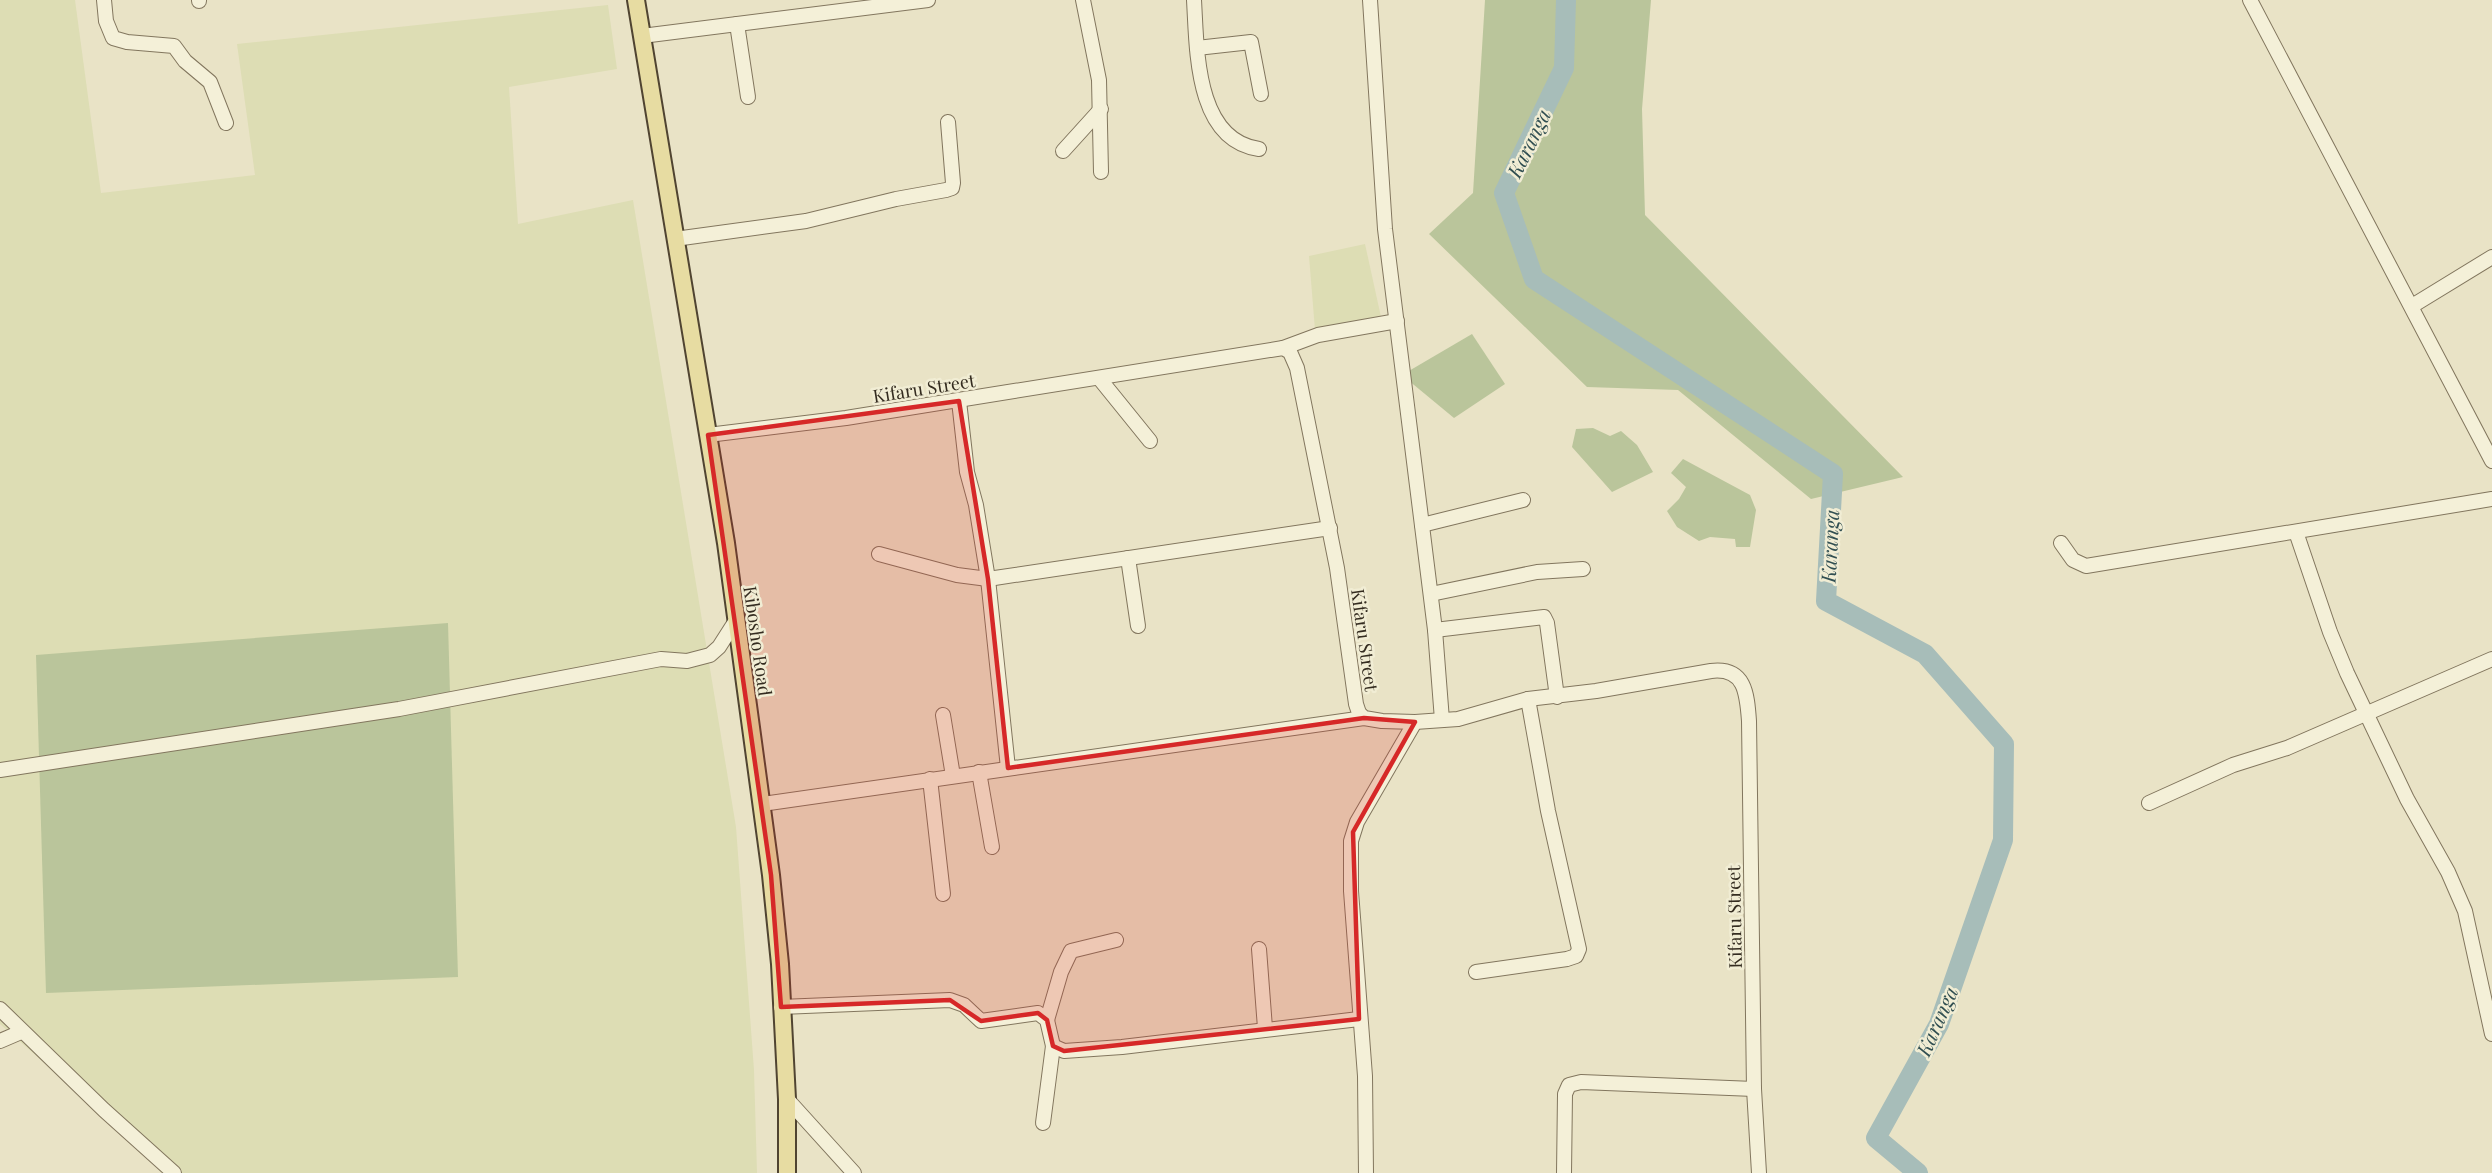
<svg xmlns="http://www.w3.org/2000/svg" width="2492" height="1173" font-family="'Playfair Display',serif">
  <rect width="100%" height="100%" fill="#e9e3c6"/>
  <g fill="#ddddb4">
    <path d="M0,0H75L101,193L255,175L237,44L608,5L617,69L509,87L518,224L633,200L736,827L754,1070L757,1173H170L0,1024Z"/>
    <path d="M1365,244L1381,317L1315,330L1309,256Z"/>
  </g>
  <g fill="#bac59b">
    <path d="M1485,0H1651L1642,109L1645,215L1903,477L1811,499L1678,390L1587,387L1429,234L1473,193Z"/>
    <path d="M1472,334L1505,384L1454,418L1402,375Z"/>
    <path d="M1593,428L1610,436L1621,431L1637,445L1653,472L1612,492L1572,447L1576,429Z"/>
    <path d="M1683,459L1750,495L1756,510L1750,547H1736L1735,539L1710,537L1699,541L1677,527L1667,511L1679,499L1686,487L1671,473Z"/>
    <path d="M448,623L458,977L46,993L36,655Z"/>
  </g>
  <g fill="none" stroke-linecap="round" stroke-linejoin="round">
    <path stroke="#a7bdb9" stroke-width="20" d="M1566,0L1564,68L1504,193L1534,279L1833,474L1826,601L1925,654L2004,744L2003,840L1939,1024L1876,1138L1918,1173"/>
    <g stroke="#82765e" stroke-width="16">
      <g id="minor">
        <path d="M104,0L106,21L113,38L127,42L174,46L185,61L210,82L226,123"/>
        <path d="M1083,0L1099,80L1101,172"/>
        <path d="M1194,0C1197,49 1195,140 1259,149"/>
        <path d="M1370,0L1385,229L1435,630L1544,617L1547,623L1557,697"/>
        <path d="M2250,0L2492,461"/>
        <path d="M199,1V0"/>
        <path d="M737,24L748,97"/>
        <path d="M642,36L928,0"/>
        <path d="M1197,48L1251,42L1261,94"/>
        <path d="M1063,151L1101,109"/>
        <path d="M675,239L806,221L896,199L946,190L952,188L953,183L948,122"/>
        <path d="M2412,306L2492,257"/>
        <path d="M1283,348L1318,335L1397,321"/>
        <path d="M1099,378L1150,441"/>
        <path d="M959,401L967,472L976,505L988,579L1008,768"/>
        <path d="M708,435L846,418L1283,348L1290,352L1297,368L1337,568L1356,704L1359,713L1364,718L1382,721L1415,722L1458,719L1528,699L1596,691L1711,671C1745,667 1747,693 1749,721L1754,1089L1759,1173"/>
        <path d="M1422,525L1523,500"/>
        <path d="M2296,532L2330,632L2347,673L2407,799L2448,872L2465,911L2492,1034"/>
        <path d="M2061,543L2073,560L2086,566L2492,499"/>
        <path d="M879,554L957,575L988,579L1330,528"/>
        <path d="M1128,558L1138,626"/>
        <path d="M1431,594L1537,572L1583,569"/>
        <path d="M1435,630L1442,720"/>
        <path d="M943,715L953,776"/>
        <path d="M0,770L399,709L661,659L687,661L710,655L719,647L735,622"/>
        <path d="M979,772L992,847"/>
        <path d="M930,779L943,894"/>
        <path d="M2149,803L2233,765L2287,748L2492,659"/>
        <path d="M762,804L1364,718"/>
        <path d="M1259,949L1265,1028"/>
        <path d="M1476,972L1567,959L1576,956L1579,949L1548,811L1528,699"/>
        <path d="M781,1007L950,1000L964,1005L981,1021L1038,1013L1047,1020L1053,1046L1064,1051L1122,1047L1359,1019"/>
        <path d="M0,1009L104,1110L174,1173"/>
        <path d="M1047,1020L1061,972L1071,951L1116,940"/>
        <path d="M0,1041L21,1032"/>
        <path d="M787,1099L854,1173"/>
        <path d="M1043,1123L1053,1046"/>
        <path d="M1366,1173L1365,1076L1351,891V841L1357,822L1415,722"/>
        <path d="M1564,1173L1565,1094L1569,1085L1581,1082L1754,1089"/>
      </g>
    </g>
    <g stroke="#504431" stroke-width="20">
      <path id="major" d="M636,0L726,543L771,875L780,964L787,1099V1173"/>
    </g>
    <use href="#minor" stroke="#f4f0d8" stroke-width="14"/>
    <use href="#major" stroke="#e7dca2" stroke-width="16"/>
  </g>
  <path fill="#d62828" fill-opacity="0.2" stroke="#d62828" stroke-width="4.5" stroke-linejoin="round" d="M959,401L988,579L1008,768L1364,718L1415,722L1353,832L1359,1019L1064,1051L1053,1046L1047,1020L1038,1013L981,1021L950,1000L781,1007L771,875L708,435Z"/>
  <g text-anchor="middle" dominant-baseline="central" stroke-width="5" stroke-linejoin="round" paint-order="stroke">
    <g font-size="18" fill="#342c20" stroke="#f1edd4">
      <text transform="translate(924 388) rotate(-9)">Kifaru Street</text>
      <text transform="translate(1365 640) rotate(82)">Kifaru Street</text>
      <text transform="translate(758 641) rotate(82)">Kibosho Road</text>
      <text transform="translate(1734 917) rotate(-91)">Kifaru Street</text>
    </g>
    <g font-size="20" font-style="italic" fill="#314f52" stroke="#f1edd4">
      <text transform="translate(1528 143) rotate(-64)">Karanga</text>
      <text transform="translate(1829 546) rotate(-87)">Karanga</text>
      <text transform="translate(1936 1021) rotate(-66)">Karanga</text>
    </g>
  </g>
</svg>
